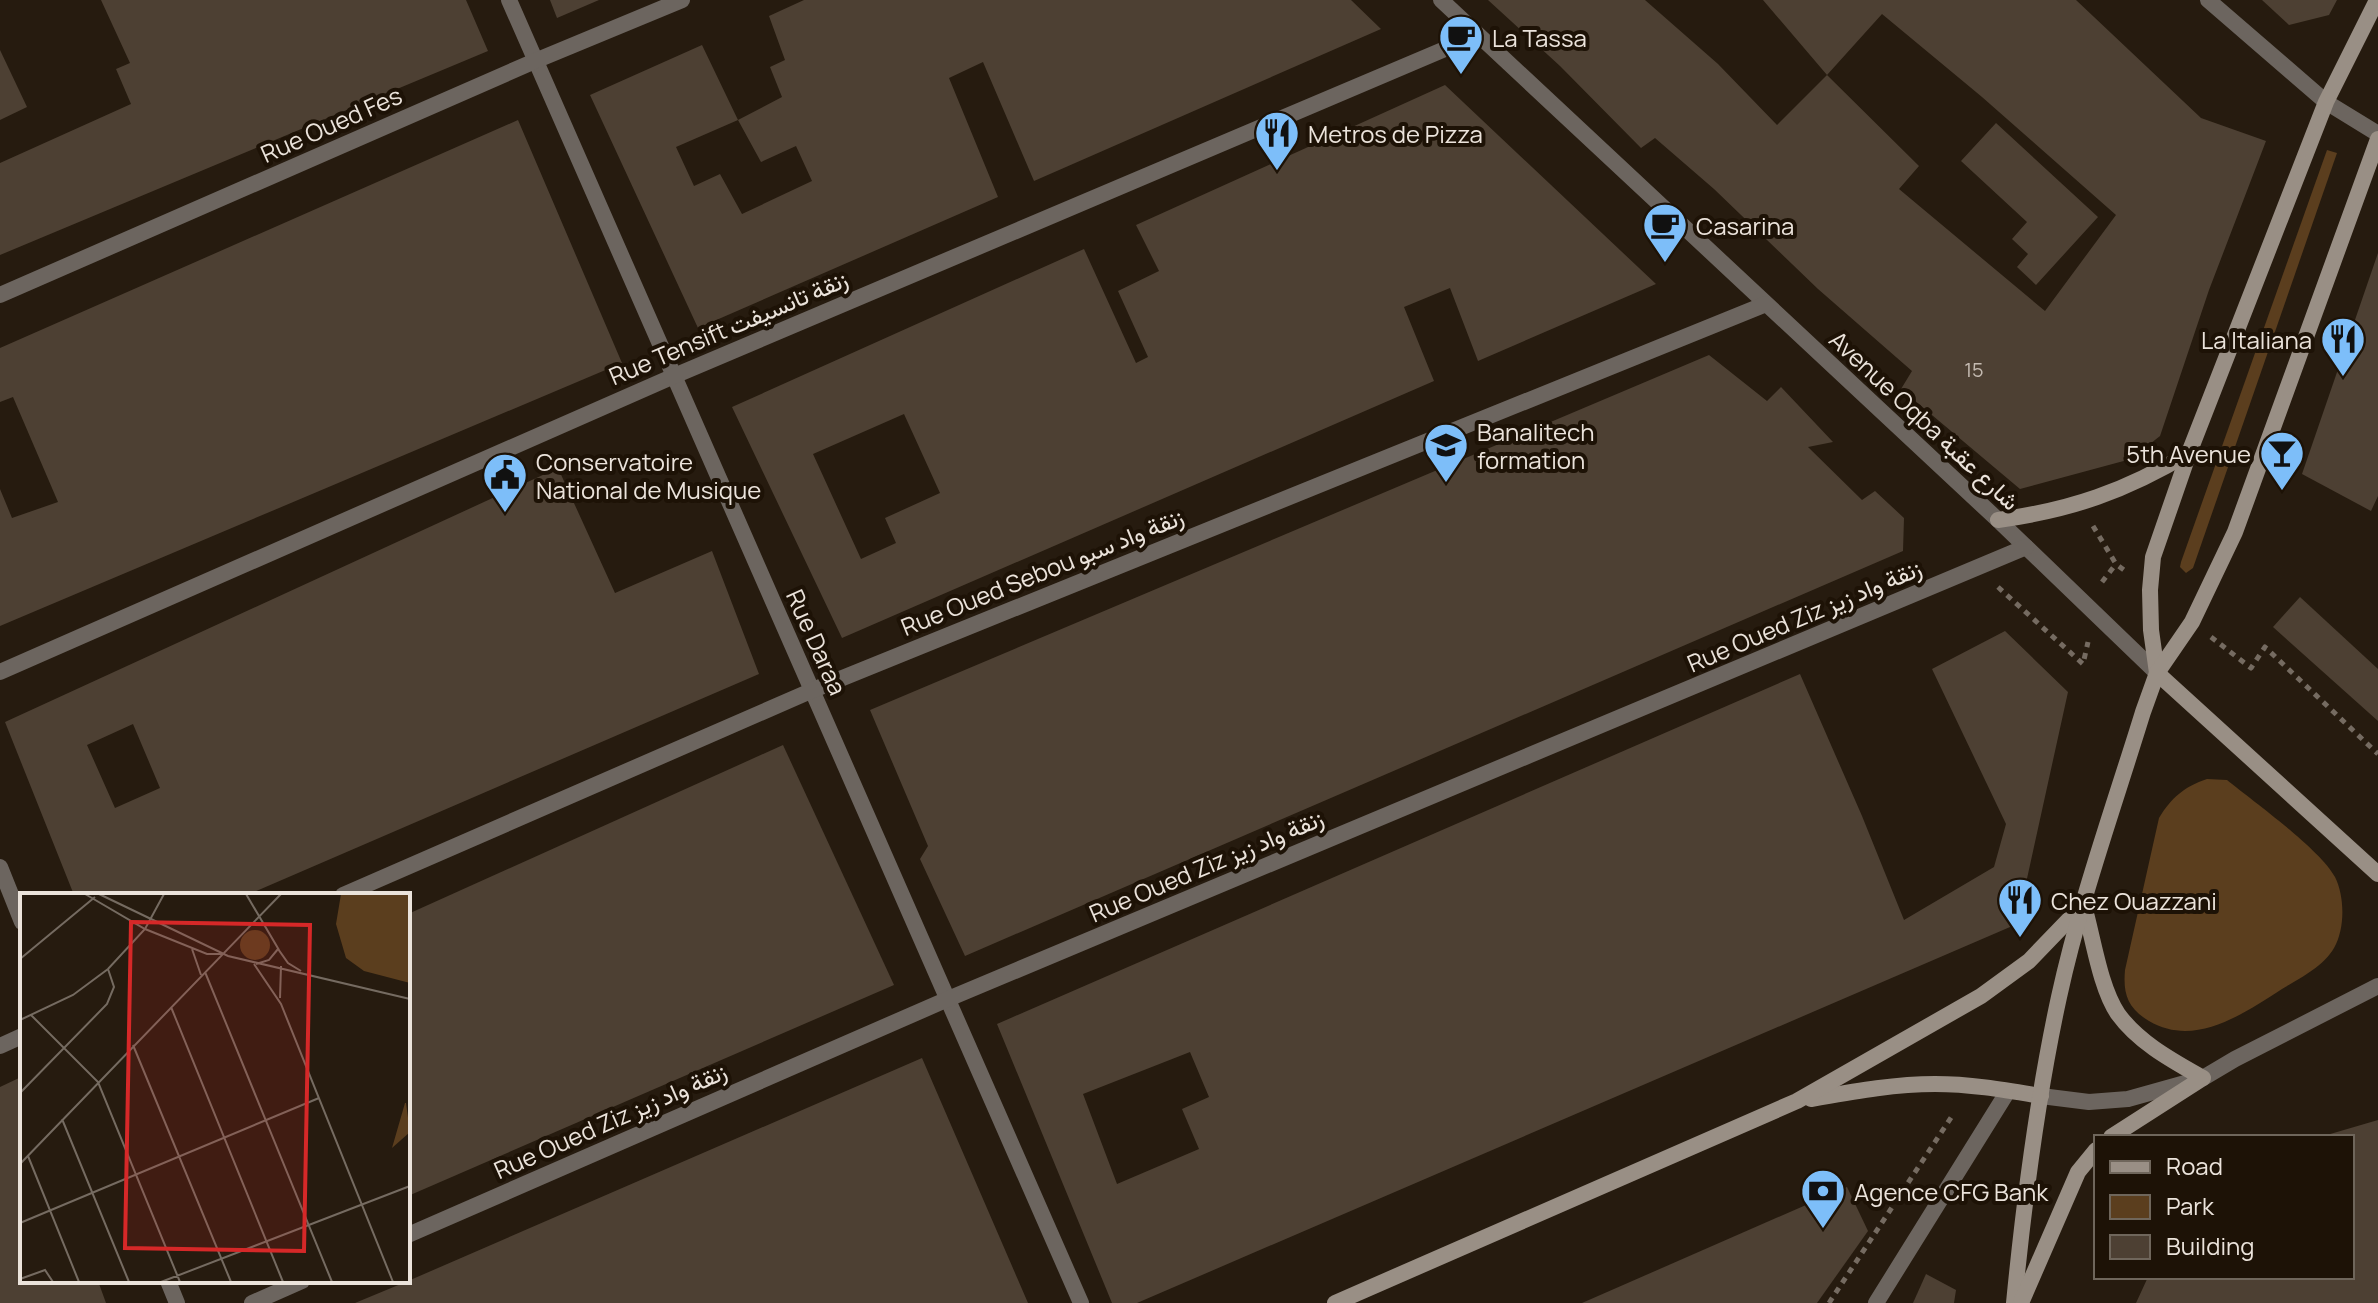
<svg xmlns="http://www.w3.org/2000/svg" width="2378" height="1303" font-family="Manrope,Vazirmatn,sans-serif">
  <rect width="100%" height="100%" fill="#261b0f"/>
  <g fill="#5b3e1e">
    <path d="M2327,150L2337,153L2193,568L2186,573L2180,567L2181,562Z"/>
    <path d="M2207,779L2227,780C2254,802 2320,849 2335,877C2345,897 2345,929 2334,948C2323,967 2300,978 2282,989C2243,1014 2195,1048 2149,1021C2127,1008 2123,993 2125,970L2159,818C2172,797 2184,787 2207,779Z"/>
  </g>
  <g fill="#4d4033" fill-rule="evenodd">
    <path d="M101,0H466L488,51L0,255V163L131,104L116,69L130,63Z"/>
    <path d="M550,0H599L557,18Z"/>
    <path d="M804,0H1351L1381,29L1034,181L983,62L949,78L998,197L698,328L590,95L702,45L738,120L782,97L770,67L785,60L769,16ZM738,120L761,162L796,146L812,181L742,214L720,174L694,186L676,147Z"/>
    <path d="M1488,0H1645L1718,64L1777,125L1827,75L1919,166L1899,189L2045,311L2116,215L1982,97L1882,14L1827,75L1763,0H2076L2201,118L2266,141L2209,290L2160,436L2131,459L2020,489L1901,389L1912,371L1818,289L1714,189L1655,138L1641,148L1560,66Z"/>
    <path d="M2262,0H2337L2329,15L2289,25Z"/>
    <path d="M0,50L27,107L0,120Z"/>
    <path d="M1445,85L1656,284L1478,361L1450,288L1404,307L1434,381L842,638L732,407L1084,249L1136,363L1148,357L1118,291L1159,271L1136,225ZM904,414L940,493L885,518L896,543L861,559L813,454Z"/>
    <path d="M518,120L622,363L0,626V489L12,518L58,502L13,397L0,402V348Z"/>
    <path d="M1996,123L2098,217L2036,285L2017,267L2028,254L2012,239L2027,222L1961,161Z"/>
    <path d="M2378,253V496L2371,511L2302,474Z"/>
    <path d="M1709,355L1767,401L1781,387L1833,442L1808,447L1862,500L1875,491L1904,518L1903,551L965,956L920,859L928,846L870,710Z"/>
    <path d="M558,468L615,593L712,551L759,674L247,895H74L5,722ZM133,724L160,788L115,808L87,745Z"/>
    <path d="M2300,597L2378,669V721L2273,627Z"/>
    <path d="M2005,631L2068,692L2017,924L1137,1303H1112L997,1024L1800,674L1862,816L1904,920L1994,867L2006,824L1932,669ZM1190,1052L1209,1097L1182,1109L1199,1149L1117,1184L1083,1094Z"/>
    <path d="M783,745L894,985L408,1196V914Z"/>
    <path d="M922,1058L1028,1303H355L408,1281Z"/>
    <path d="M19,1078L22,1086V1281H98L106,1303H0V1087Z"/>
    <path d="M2378,1120V1303H2136L2148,1277H2352V1137H2320Z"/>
    <path d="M1847,1187L1868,1231L1817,1303H1582Z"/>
    <path d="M1926,1274L1956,1290L1954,1303H1913Z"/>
  </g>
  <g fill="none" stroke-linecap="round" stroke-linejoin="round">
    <g stroke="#756b61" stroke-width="5" stroke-dasharray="6 6" stroke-linecap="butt">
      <path d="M2093,526L2116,564L2124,570"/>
      <path d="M2102,582L2116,564"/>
      <path d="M1998,587L2083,664L2088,642"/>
      <path d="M2211,637L2251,668L2265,647L2378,754"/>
      <path d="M1829,1303L1954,1113"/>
    </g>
    <path stroke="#6c655f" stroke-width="16" d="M1876,1303L2008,1091"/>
    <g stroke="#6c655f" stroke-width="16">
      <path d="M509,0L1081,1303"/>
      <path d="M1441,0L1998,520L2157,673"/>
      <path d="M2208,0L2326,102L2378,134"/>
      <path d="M0,295L535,61L682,0"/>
      <path d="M0,672L674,376L1478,35"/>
      <path d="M0,867L22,922"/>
      <path d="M343,895L813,690L1766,304"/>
      <path d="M0,1046L22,1036"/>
      <path d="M2041,1096L2089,1102L2128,1099L2203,1078L2235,1059L2378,986"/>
      <path d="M408,1235L948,999L2026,547"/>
      <path d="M168,1281L177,1303"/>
      <path d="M252,1303L302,1281"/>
    </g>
    <g stroke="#998f85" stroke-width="16">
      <path d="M1998,520C2071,510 2126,491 2189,453"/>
      <path d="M2157,673L2151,630L2150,590L2153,557L2189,453L2326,102L2377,0"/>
      <path d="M2157,673L2378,874"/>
      <path d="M2084,906C2093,937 2100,988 2118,1014C2139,1043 2173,1061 2203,1078L2111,1137"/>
      <path d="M1811,1099C1851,1092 1893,1084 1935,1084C1971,1084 2005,1090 2041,1096"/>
      <path d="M1335,1303L1797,1101L1981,996L2029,961L2081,907"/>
      <path d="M2014,1303C2024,1201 2037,1098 2059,997C2080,901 2114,806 2143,712L2157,673L2192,622L2235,532L2378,139"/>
      <path d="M2021,1303L2078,1172L2096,1150"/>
    </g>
  </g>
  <defs>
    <g id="cafe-pin" transform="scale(2.3)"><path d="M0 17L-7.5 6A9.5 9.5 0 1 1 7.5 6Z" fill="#7dbef9" stroke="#1d1206"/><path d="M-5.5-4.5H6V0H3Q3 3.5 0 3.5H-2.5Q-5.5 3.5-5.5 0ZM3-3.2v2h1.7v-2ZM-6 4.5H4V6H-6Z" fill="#111"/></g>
    <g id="restaurant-pin" transform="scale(2.3)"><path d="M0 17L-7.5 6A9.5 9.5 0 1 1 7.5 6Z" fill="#7dbef9" stroke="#1d1206"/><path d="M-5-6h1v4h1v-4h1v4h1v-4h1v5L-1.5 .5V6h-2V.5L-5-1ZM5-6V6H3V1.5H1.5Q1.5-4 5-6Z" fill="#111"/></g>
    <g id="school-pin" transform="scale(2.3)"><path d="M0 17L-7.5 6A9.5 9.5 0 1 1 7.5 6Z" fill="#7dbef9" stroke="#1d1206"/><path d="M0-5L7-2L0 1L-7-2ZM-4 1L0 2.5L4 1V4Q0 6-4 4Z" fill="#111"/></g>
    <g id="bar-pin" transform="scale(2.3)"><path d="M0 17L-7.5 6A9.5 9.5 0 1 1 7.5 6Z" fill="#7dbef9" stroke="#1d1206"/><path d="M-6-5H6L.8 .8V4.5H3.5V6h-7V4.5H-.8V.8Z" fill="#111"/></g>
    <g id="civic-pin" transform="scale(2.3)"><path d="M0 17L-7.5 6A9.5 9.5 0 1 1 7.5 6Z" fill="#7dbef9" stroke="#1d1206"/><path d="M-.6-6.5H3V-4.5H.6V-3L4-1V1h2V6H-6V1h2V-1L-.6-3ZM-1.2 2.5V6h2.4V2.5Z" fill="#111"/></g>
    <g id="bank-pin" transform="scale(2.3)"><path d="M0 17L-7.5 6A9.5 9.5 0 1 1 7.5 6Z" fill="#7dbef9" stroke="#1d1206"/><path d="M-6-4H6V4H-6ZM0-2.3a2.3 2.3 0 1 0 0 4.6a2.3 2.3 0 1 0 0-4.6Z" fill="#111"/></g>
  </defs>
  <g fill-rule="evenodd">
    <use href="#cafe-pin" x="1461" y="37"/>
    <use href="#restaurant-pin" x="1277" y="133"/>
    <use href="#cafe-pin" x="1665" y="225"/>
    <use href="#restaurant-pin" x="2343" y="339"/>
    <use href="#school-pin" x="1446" y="445"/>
    <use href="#bar-pin" x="2282" y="453"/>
    <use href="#civic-pin" x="505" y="475"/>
    <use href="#restaurant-pin" x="2020" y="900"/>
    <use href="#bank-pin" x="1823" y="1191"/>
  </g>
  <g text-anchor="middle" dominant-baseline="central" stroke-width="8" stroke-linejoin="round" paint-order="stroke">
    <g font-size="20" fill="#c4bab1">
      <text x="1974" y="369">15</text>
    </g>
    <g font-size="24" fill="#ebe3db" stroke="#1d1206" text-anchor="start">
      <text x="1492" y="37">La Tassa</text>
      <text x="1308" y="133">Metros de Pizza</text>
      <text x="1696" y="225">Casarina</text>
      <text x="2312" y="339" text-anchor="end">La Italiana</text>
      <text x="1477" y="431">Banalitech<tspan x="1477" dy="28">formation</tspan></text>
      <text x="2251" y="453" text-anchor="end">5th Avenue</text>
      <text x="536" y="461">Conservatoire<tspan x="536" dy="28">National de Musique</tspan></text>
      <text x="2051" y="900">Chez Ouazzani</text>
      <text x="1854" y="1191">Agence CFG Bank</text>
    </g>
    <g font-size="24" fill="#ebe3db" stroke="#1d1206">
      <text transform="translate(331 124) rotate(-24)">Rue Oued Fes</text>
      <text transform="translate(728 327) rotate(-23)">Rue Tensift زنقة تانسيفت</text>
      <text transform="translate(1925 420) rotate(43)">Avenue Oqba شارع عقبة</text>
      <text transform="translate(1042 571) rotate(-22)">Rue Oued Sebou زنقة واد سبو</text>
      <text transform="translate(1804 615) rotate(-23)">Rue Oued Ziz زنقة واد زيز</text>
      <text transform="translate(817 642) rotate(66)">Rue Daraa</text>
      <text transform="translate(1206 865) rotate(-23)">Rue Oued Ziz زنقة واد زيز</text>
      <text transform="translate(610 1120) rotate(-24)">Rue Oued Ziz زنقة واد زيز</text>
    </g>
  </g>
  <g transform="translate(20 893)">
    <rect width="390" height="390" fill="#261b0f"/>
    <path d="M321,1H390V90L344,78L326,65L316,31ZM220 52a15 15 0 1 1 30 0a15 15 0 1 1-30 0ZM386,210L390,239L372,255L385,210Z" fill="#5b3e1e"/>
    <path fill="none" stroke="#756b61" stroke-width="2" d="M65,1L125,36L187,61H202M79,1L208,63L390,106M226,1L259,57M172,56L181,82M0,66L75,4M234,71L261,111L373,389M236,71L249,67L258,56L268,70L281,78M185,79L312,389M260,105L261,73M151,114L263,389M11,122L78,189L160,389M0,127L53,102L88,76L125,36L144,1M113,152L211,389M0,200L87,111L94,94L88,76M42,226L109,389M8,263L59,389M0,271L261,1M0,330L299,205M0,386L25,377L33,389M141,389L390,293"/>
    <path fill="#d62828" fill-opacity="0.15" stroke="#d62828" stroke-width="4" d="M111,29L290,32L284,358L105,355Z"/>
    <rect width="390" height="390" fill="none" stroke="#ebe3db" stroke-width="4"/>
  </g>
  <rect x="2094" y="1135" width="260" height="144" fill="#1d1206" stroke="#6f665b" stroke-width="2"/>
  <rect x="2110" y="1161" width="40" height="12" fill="#998f85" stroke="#6f665b" stroke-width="2"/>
  <text x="2166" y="1175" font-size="24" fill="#ebe3db">Road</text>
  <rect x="2110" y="1195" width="40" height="24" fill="#5b3e1e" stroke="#6f665b" stroke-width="2"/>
  <text x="2166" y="1215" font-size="24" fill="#ebe3db">Park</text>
  <rect x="2110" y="1235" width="40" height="24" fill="#4d4033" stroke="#6f665b" stroke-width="2"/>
  <text x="2166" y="1255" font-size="24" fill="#ebe3db">Building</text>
</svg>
